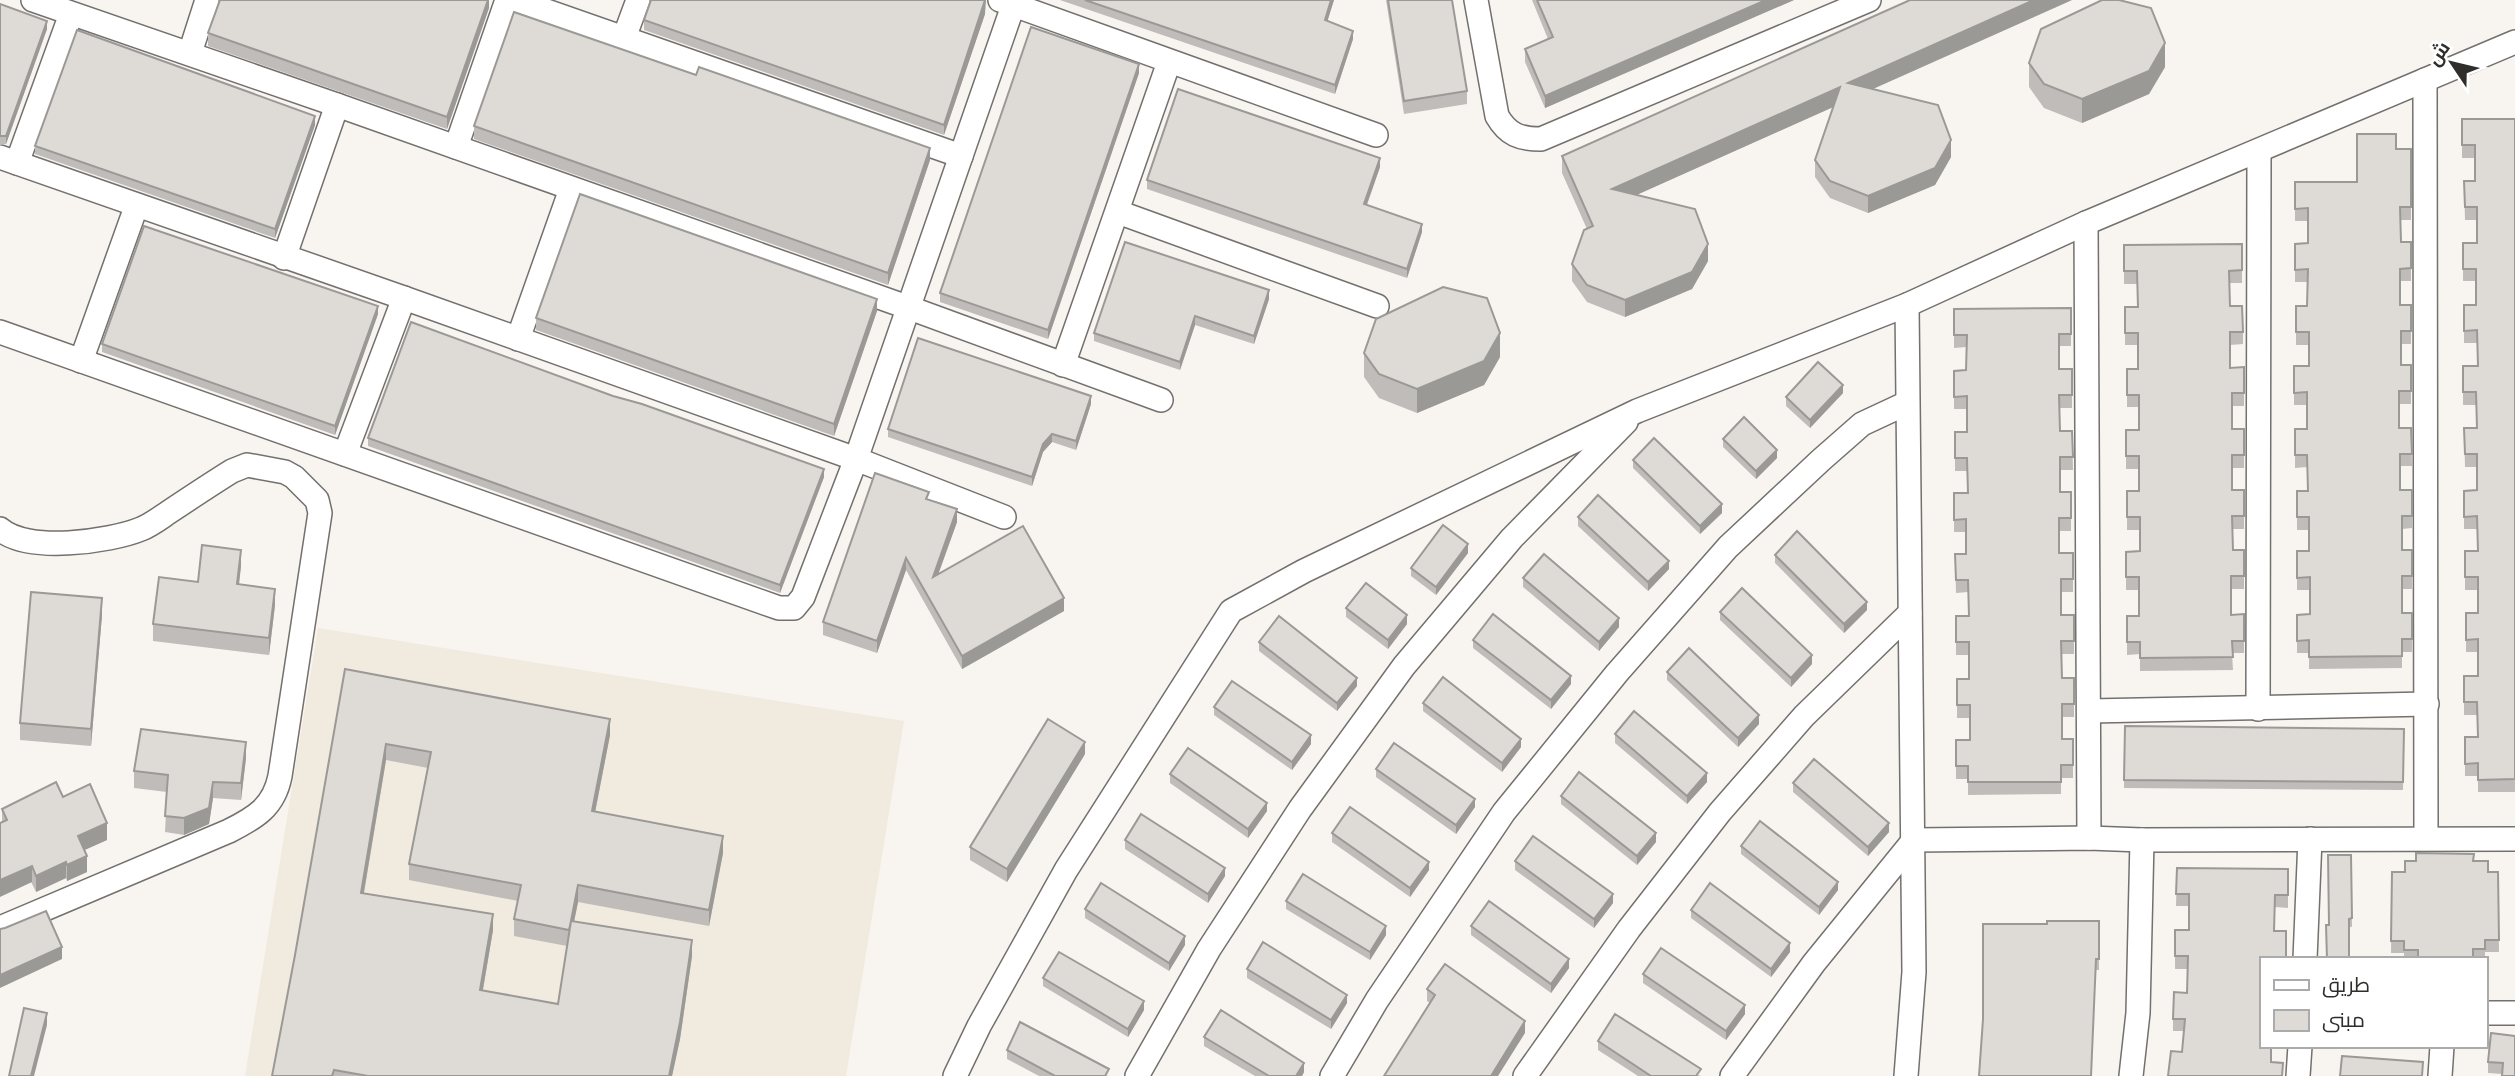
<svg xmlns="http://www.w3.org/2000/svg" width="2515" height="1076" font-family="'Archivo Narrow',Cairo,sans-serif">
  <rect width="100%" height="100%" fill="#f8f5f1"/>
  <path fill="#f0eadf" d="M318,628L904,721L846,1076H245Z"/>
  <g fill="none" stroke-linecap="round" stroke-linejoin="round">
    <g stroke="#73706d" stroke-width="26">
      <g id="street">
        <path d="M33,0L337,105L907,307L1161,400"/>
        <path d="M515,0L961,156"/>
        <path d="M1000,0L1376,135"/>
        <path d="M1476,0L1497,116C1508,135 1520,139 1541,139L1869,0"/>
        <path d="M624,38L638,0"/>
        <path d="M190,53L207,0"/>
        <path d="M2425,80L2426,838"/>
        <path d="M456,147L507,0"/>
        <path d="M0,157L404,298L856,459L1004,517"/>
        <path d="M17,163L71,14"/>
        <path d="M1118,212L1377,306"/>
        <path d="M2086,223L2089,838"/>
        <path d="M284,258L337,105"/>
        <path d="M0,332L779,608H794L803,597L856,459L1015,0"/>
        <path d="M518,339L571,189"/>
        <path d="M81,361L136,207"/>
        <path d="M1063,365L1169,62"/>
        <path d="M345,454L404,298"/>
        <path d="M0,529C27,553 109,542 141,529C151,525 160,518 169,512C190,498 211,484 232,471L247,465L285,472L294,477L317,500L320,513L280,776C274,807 255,818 229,831L0,928"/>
        <path d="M2258,709L2259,152"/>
        <path d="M2090,711L2427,704"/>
        <path d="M2305,959L2310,839"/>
        <path d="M2485,1013H2515"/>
        <path d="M955,1076L979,1026L1066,870L1231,611L1304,571L1637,411L1907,305L2086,223L2515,42"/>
        <path d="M1137,1076L1209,949L1300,809L1404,666L1512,538L1626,422"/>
        <path d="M1332,1076L1377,1000L1504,812L1617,673L1728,547L1821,460L1862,424L1907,403"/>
        <path d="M1525,1076L1629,929L1720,812L1804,716L1910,613"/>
        <path d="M1732,1076L1814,963L1914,840L2089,838L2142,840L2515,839"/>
        <path d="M1906,1076L1914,972L1907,305"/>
        <path d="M2131,1076L2138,1013L2142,840"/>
        <path d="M2298,1076L2300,1046"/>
        <path d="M2440,1076L2442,1046"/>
      </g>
    </g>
    <use href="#street" stroke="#fff" stroke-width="23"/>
  </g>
  <g fill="#bfbcb9" fill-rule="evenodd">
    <path d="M489,0V8L447,129L208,46V33Z"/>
    <path d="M1060,0H1334L1327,21L1353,39L1335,94Z"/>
    <path d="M1386,0H1452L1467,91V104L1404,114Z"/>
    <path d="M1532,0H1794L1545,108L1525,62V49L1548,39Z"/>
    <path d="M2072,0L1873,89L1951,157L1935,185L1868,213L1830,198L1815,177V160L1833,107L1636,195L1708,261L1692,289L1625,317L1587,302L1572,281V264L1587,229L1562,173V156Z"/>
    <path d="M0,4L47,29L6,144L0,145Z"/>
    <path d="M985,14L944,135L644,30V20Z"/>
    <path d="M2029,63L2165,67L2149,94L2082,123L2044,108L2029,87Z"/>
    <path d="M1139,73L1048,339L940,302V293Z"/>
    <path d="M2462,119H2515V792H2478V776H2465V737H2477V715H2464V676H2478V652H2466V613H2478V590H2465V551H2477V529H2464V491L2477,490V467H2465L2464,428H2476V405H2463V366H2478L2477,343H2464V305H2476V281H2463V256L2477,243V220H2465L2464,181H2475V158H2462Z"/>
    <path d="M315,125L275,238L35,154V146Z"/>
    <path d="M474,126L930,160L888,285L474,139Z"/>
    <path d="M2396,149H2411V220H2401V242H2411V281H2400V305H2411V344H2401V365H2411V404H2399V428H2411L2412,466H2400V490H2412V528L2402,529V550H2412V589H2402V613H2412V652H2402V668L2309,669V653H2297V615L2310,614V590H2297V551H2309V530H2297V491H2308L2307,467L2295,468V429H2307V405H2294V366H2309V345H2296V306H2307V282H2295V244L2308,243V221H2295V182H2357Z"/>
    <path d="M1380,167L1367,205L1422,232L1407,278L1147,189V180Z"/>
    <path d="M2242,244V283H2230V306L2243,332V344L2230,345V368L2244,393V406H2232V429L2244,455V468H2232V490H2244V529H2232L2233,550H2244V589H2231V615L2244,614V653H2232L2233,670L2140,671V654L2127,655V616H2139V590H2126V552L2140,551V530H2127V491H2139V469H2126V430H2139V407H2127V369H2138V345H2125V307H2137V284H2124V245Z"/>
    <path d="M1269,299L1254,344L1195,325L1180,370L1094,341V333Z"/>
    <path d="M2071,308V346H2059V369H2072V408H2060V431H2072L2073,470H2060V492H2071V531H2059V553H2073V592H2061V615H2074V654H2061L2062,678H2074V717H2062V739H2073V778H2061V794L1968,795V779H1956V740H1970V718H1957V679H1969V655H1956V616H1969L1968,592L1956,593L1955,554H1966V532H1954V493H1968L1967,471H1955V432H1967V409H1954V371L1966,370V347L1954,348V309Z"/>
    <path d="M877,311L834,436L536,330V318Z"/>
    <path d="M378,314L335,435L102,352V344Z"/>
    <path d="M1364,353L1500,357L1484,385L1417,413L1379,398L1364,377Z"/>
    <path d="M1843,393L1810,428L1786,406V397Z"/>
    <path d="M1091,404L1076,450L1052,442L1043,452L1032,486L888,437V429Z"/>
    <path d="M368,438L824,477L780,593L368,446Z"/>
    <path d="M1723,439L1777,458L1756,479L1723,447Z"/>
    <path d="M1633,460L1722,513L1700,534L1633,468Z"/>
    <path d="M929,499L957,522L938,574L1064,611L962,669L906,570L877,653L823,635V622Z"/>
    <path d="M1578,517L1669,569L1648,591L1578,526Z"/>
    <path d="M1468,553L1436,595L1411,576V568Z"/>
    <path d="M1775,555L1867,610L1844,633L1775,563Z"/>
    <path d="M241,566L239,584L275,605L269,655L153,641V624L198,582Z"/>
    <path d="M1523,578L1619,627L1599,651L1523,587Z"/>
    <path d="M1346,608L1407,624L1388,649L1346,617Z"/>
    <path d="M1720,612L1812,664L1791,687L1720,620Z"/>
    <path d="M102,615L91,746L20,740V723Z"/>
    <path d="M1473,640L1571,684L1551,709L1473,648Z"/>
    <path d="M1259,642L1357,686L1337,711L1259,651Z"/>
    <path d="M345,669L610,735L595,812L723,853L709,926L578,902L574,922L692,956L680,1039L672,1076H272L295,955ZM386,760L428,768L409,864V880L518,901L514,919V936L567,946L558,1004L483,990L493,930L364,893Z"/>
    <path d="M1667,672L1759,724L1738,747L1667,680Z"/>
    <path d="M1423,703L1521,747L1502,772L1423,711Z"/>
    <path d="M1214,707L1311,744L1292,770L1214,715Z"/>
    <path d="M2125,726L2404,729L2403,790L2124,788Z"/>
    <path d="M1615,734L1707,782L1687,804L1615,743Z"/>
    <path d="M1085,754L1007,882L970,860V847Z"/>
    <path d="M246,758L241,800L213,798L209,824L184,835L165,832L167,792L134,788V771Z"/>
    <path d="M1376,769L1475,807L1456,834L1376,777Z"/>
    <path d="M1170,774L1267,811L1248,838L1170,783Z"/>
    <path d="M1793,783L1889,832L1868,856L1793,792Z"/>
    <path d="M1561,796L1656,842L1637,865L1561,804Z"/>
    <path d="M63,797L107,840L84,850L87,872L67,881L66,878L36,892L2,822V809Z"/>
    <path d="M1332,833L1429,870L1410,897L1332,842Z"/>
    <path d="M1125,840L1225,876L1208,903L1125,849Z"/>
    <path d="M1741,846L1838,890L1819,915L1741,854Z"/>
    <path d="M2351,855L2352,927L2329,925Z"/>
    <path d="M1515,861L1613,903L1594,928L1515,870Z"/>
    <path d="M2416,861H2473L2488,872H2498L2499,952H2485V962V959H2404V953H2391L2392,872H2405Z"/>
    <path d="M2177,868L2288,869V908L2275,907L2261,959L2271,1062L2283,1063V1076H2168L2182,1052L2184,1031H2173V1019L2187,993L2188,969H2175V930H2189V906H2176Z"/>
    <path d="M1286,901L1386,935L1370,960L1286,909Z"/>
    <path d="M1085,909L1185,945L1169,971L1085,918Z"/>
    <path d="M1691,910L1790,952L1771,977L1691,918Z"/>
    <path d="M2099,921V970H2096L2047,924Z"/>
    <path d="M1471,926L1569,968L1551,993L1471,935Z"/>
    <path d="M1247,969L1347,1003L1331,1029L1247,978Z"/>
    <path d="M1643,974L1745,1014L1726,1040L1643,983Z"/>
    <path d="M1043,978L1144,1010L1128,1037L1043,986Z"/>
    <path d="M1427,989L1525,1033L1430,1003L1427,1001Z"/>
    <path d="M2515,1036L2502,1074L2488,1073V1062Z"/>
    <path d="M1204,1037L1304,1072L1302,1076H1255L1204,1046Z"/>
    <path d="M1598,1041L1701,1076H1638L1598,1050Z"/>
    <path d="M1007,1050L1109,1076H1039L1007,1059Z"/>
  </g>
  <g fill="#9b9996">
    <path d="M488,0H489V8L447,129V117Z"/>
    <path d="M985,0H986L985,14L944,135V125Z"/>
    <path d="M1331,0H1334L1325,29V20Z"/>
    <path d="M1766,0H1794L1545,108V96Z"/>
    <path d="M2034,0H2072L1848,100V83Z"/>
    <path d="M47,21V29L6,144V136Z"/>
    <path d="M1353,31V39L1335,94V85Z"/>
    <path d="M2165,43V67L2149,94L2082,123V99Z"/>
    <path d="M1139,64V73L1048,339V330Z"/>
    <path d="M1840,87V104L1612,206V189Z"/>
    <path d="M315,116V125L275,238V229Z"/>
    <path d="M1951,140V157L1935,185L1868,213V196Z"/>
    <path d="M930,148V160L888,285V273Z"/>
    <path d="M1380,158V167L1364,212V204Z"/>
    <path d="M1422,224V232L1407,278V269Z"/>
    <path d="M1708,244V261L1692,289L1625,317V300Z"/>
    <path d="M1269,290V299L1254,344V336Z"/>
    <path d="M877,299V311L834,436V424Z"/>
    <path d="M378,306V314L335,435V426Z"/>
    <path d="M1195,316V325L1180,370V362Z"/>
    <path d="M1500,333V357L1484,385L1417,413V389Z"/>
    <path d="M1843,385V393L1810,428V420Z"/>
    <path d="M1091,396V404L1076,450V441Z"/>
    <path d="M1052,434V442L1043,452L1032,486V477L1043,444Z"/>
    <path d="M1777,450V458L1756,479V471Z"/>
    <path d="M824,469V477L780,593V585Z"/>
    <path d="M1722,504V513L1700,534V526Z"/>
    <path d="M957,509V522L933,589V577Z"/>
    <path d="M1468,544V553L1436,595V587Z"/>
    <path d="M241,550V566L237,601V584Z"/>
    <path d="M906,558V570L877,653V641Z"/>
    <path d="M1669,561V569L1648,591V582Z"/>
    <path d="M275,589V605L269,655V638Z"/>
    <path d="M102,598V615L91,746V729Z"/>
    <path d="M1064,598V611L962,669V656Z"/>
    <path d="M1867,602V610L1844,633V624Z"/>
    <path d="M1407,615V624L1388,649V640Z"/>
    <path d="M1619,618V627L1599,651V642Z"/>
    <path d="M1812,655V664L1791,687V678Z"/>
    <path d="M1571,676V684L1551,709V700Z"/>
    <path d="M1357,678V686L1337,711V703Z"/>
    <path d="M1759,715V724L1738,747V738Z"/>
    <path d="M610,719V735L592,828V811Z"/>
    <path d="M1311,735V744L1292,770V762Z"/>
    <path d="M1521,739V747L1502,772V763Z"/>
    <path d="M246,742V758L241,800V783Z"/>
    <path d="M1085,742V754L1007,882V869Z"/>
    <path d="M386,744V760L361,909V893Z"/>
    <path d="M1707,773V782L1687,804V796Z"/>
    <path d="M213,782V798L209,824L184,835V818Z"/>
    <path d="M1475,799V807L1456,834V825Z"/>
    <path d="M1267,803V811L1248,838V829Z"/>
    <path d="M107,823V840L78,853V836Z"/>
    <path d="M1889,823V832L1868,856V847Z"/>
    <path d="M1656,833V842L1637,865V856Z"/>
    <path d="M723,836V853L709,926V910Z"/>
    <path d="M87,856V872L67,881V865Z"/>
    <path d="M66,862V878L36,892V876Z"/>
    <path d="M1429,862V870L1410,897V888Z"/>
    <path d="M32,866V882L0,897V880Z"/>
    <path d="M1225,868V876L1208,903V894Z"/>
    <path d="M1838,882V890L1819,915V907Z"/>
    <path d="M578,885V902L569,946V930Z"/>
    <path d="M1613,894V903L1594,928V919Z"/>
    <path d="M493,914V930L480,1006V990Z"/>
    <path d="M1386,926V935L1370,960V952Z"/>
    <path d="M1185,936V945L1169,971V963Z"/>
    <path d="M692,940V956L680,1039L672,1076H669Z"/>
    <path d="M1790,943V952L1771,977V969Z"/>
    <path d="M62,947V959L0,988V975Z"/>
    <path d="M1569,959V968L1551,993V984Z"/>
    <path d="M1347,995V1003L1331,1029V1020Z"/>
    <path d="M1144,1001V1010L1128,1037V1029Z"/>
    <path d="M1745,1005V1014L1726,1040V1031Z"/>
    <path d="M47,1013V1025L34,1076H31Z"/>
    <path d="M1525,1021V1033L1498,1076H1491Z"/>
    <path d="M1304,1063V1072L1302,1076H1296Z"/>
  </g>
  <g fill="#dedbd7" stroke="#9b9996" stroke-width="2" fill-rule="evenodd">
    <path d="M220,0H488L447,117L208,33Z"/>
    <path d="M651,0H985L944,125L644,20Z"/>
    <path d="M1085,0H1331L1325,20L1353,31L1335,85Z"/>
    <path d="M1388,0H1452L1467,91L1404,101Z"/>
    <path d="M1537,0H1766L1545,96L1525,49L1553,37Z"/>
    <path d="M1910,0H2034L1848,83L1938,105L1951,140L1935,168L1868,196L1830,181L1815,160L1840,87L1612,189L1695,209L1708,244L1692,272L1625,300L1587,285L1572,264L1584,230L1593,226L1562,156Z"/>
    <path d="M2102,0H2119L2151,8L2165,43L2149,71L2082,99L2044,84L2029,63L2041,29Z"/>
    <path d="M0,4L47,21L6,136H0Z"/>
    <path d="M514,12L696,75L699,67L930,148L888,273L474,126Z"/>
    <path d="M1031,27L1139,64L1048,330L940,293Z"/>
    <path d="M77,30L315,116L275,229L35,146Z"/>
    <path d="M1178,89L1380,158L1364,204L1422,224L1407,269L1147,180Z"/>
    <path d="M2462,119H2515V779L2478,780V763L2465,764V737H2478L2477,702H2464V676H2478V639L2466,640V613H2478V577H2465V551H2478L2477,516L2464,517V491L2477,490V454H2465L2464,428H2477L2476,392H2463V366H2478L2477,330L2464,331V305H2476V269H2463V243H2477V207H2465L2464,181H2475V145H2462Z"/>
    <path d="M2357,134H2396V149H2411V207H2400L2401,242H2411V268L2400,269V305H2411V331H2401V365H2411V391H2399V428H2411L2412,454H2400V490H2412V516H2402V550H2412V576H2402V613H2412V639H2402V656L2309,657V640L2297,641V615L2310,614V577L2297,578V551H2309V517H2297V491H2308L2307,455H2295V429H2307V392L2294,393V366H2309V332H2296V306H2307L2308,269L2295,270V244L2308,243V208L2295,209V182H2357Z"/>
    <path d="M580,194L877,299L834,424L536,318Z"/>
    <path d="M144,226L378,306L335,426L102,344Z"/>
    <path d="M1125,242L1269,290L1254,336L1195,316L1180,362L1094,333Z"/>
    <path d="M2242,244V270L2229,271L2230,306H2242L2243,332H2230V368L2244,367V393H2232V429H2244V455H2232V490H2244V516H2232L2233,550H2244V576H2231V615L2244,614V641H2232L2233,657L2140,658V642H2127V616H2139V577H2126V552L2140,551V517H2127V491H2139V456H2126V430H2139V395H2127V369H2138V333H2125V307H2138L2137,271H2124V245Z"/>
    <path d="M1443,287L1487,298L1500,333L1484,361L1417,389L1379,374L1364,353L1376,319Z"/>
    <path d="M2071,308V334H2059V369H2072V395H2059L2060,431H2072L2073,457H2060V492H2071V518H2059V553H2073V579H2061V615H2074V641H2061L2062,678H2074V704H2062V739H2073V765H2061V782H1968V766H1956V740H1970V705H1957V679H1969V642H1956V616H1969L1968,580H1956L1955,554H1966V519L1954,520V493H1968L1967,458H1955V432H1967V396L1954,397V371L1966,370L1967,335H1954V309Z"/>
    <path d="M411,322L613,396L642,404L824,469L780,585L368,438Z"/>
    <path d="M918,338L1091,396L1076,441L1052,434L1043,444L1032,477L888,429Z"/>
    <path d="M1818,362L1843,385L1810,420L1786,397Z"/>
    <path d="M1744,417L1777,450L1756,471L1723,439Z"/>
    <path d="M1654,438L1722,504L1700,526L1633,460Z"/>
    <path d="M875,473L929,492L926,499L957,509L933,577L1023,526L1064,598L962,656L906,558L877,641L823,622Z"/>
    <path d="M1598,495L1669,561L1648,582L1578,517Z"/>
    <path d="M1443,525L1468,544L1436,587L1411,568Z"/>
    <path d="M1797,531L1867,602L1844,624L1775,555Z"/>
    <path d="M202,545L241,550L237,584L275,589L269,638L153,624L159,577L198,582Z"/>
    <path d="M1544,554L1619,618L1599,642L1523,578Z"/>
    <path d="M1366,583L1407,615L1388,640L1346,608Z"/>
    <path d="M1742,588L1812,655L1791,678L1720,612Z"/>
    <path d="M31,592L102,598L91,729L20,723Z"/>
    <path d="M1493,614L1571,676L1551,700L1473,640Z"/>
    <path d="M1279,616L1357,678L1337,703L1259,642Z"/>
    <path d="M1689,648L1759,715L1738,738L1667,672Z"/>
    <path d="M345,669L610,719L592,811L723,836L709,910L578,885L571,921L692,940L680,1022L669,1076H368L334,1070L332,1076H272L295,955ZM386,744L431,752L409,864L521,885L514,919L569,930L571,921L558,1004L480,990L493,914L361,893Z"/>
    <path d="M1443,677L1521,739L1502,763L1423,703Z"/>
    <path d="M1232,681L1311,735L1292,762L1214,707Z"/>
    <path d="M1634,711L1707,773L1687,796L1615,734Z"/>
    <path d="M1048,719L1085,742L1007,869L970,847Z"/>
    <path d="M2125,726L2404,729L2403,782L2124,780Z"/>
    <path d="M141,729L246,742L241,783L213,782L209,808L184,818L165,816L168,775L134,771Z"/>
    <path d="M1394,743L1475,799L1456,825L1376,769Z"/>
    <path d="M1188,748L1267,803L1248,829L1170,774Z"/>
    <path d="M1814,759L1889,823L1868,847L1793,783Z"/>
    <path d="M1579,772L1656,833L1637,856L1561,796Z"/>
    <path d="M56,782L63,797L90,784L107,823L78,836L87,856L67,865L66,862L36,876L32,866L0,880V823L7,820L2,809Z"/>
    <path d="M1350,807L1429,862L1410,888L1332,833Z"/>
    <path d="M1141,814L1225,868L1208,894L1125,840Z"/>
    <path d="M1760,821L1838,882L1819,907L1741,846Z"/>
    <path d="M1533,836L1613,894L1594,919L1515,861Z"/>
    <path d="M2416,853L2474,854L2473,861H2488V872H2498L2499,940H2485V949H2473V957H2418V950H2404V941H2391L2392,872H2405V861H2416Z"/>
    <path d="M2328,855H2351L2352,918L2349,919V959H2327L2326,925H2329Z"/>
    <path d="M2177,868L2288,869V895H2275L2274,931H2286V959H2261V1046H2271V1062L2283,1063L2282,1076H2168L2171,1051L2182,1052L2185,1019H2173L2174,992L2187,993L2188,956H2175V930H2189V894H2176Z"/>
    <path d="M1303,874L1386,926L1370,952L1286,901Z"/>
    <path d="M1101,883L1185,936L1169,963L1085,909Z"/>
    <path d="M1710,883L1790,943L1771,969L1691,910Z"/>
    <path d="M1489,901L1569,959L1551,984L1471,926Z"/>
    <path d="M46,911L62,947L0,975V929L5,928Z"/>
    <path d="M2047,921H2099V959H2096L2091,1076H1979L1983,1019V924H2047Z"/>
    <path d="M1263,942L1347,995L1331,1020L1247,969Z"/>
    <path d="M1661,948L1745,1005L1726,1031L1643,974Z"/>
    <path d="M1059,952L1144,1001L1128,1029L1043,978Z"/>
    <path d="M1445,964L1525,1021L1491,1076H1384L1435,995L1427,989Z"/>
    <path d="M24,1008L47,1013L31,1076H9Z"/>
    <path d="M1221,1010L1304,1063L1296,1076H1269L1204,1037Z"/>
    <path d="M1615,1014L1701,1069L1696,1076H1651L1598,1041Z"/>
    <path d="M1020,1022L1109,1069L1105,1076H1055L1007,1050Z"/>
    <path d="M2491,1033L2515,1036V1076H2502L2503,1063L2488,1062Z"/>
    <path d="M2342,1056L2423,1062L2422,1076H2340Z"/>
  </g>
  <rect x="2260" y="957" width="228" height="91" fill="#ffffff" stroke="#acabab" stroke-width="2"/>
  <rect x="2274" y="980" width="35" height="10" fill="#ffffff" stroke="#acabab" stroke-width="2"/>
  <text x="2322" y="992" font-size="21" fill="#2f2e2d">طريق</text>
  <rect x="2274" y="1010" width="35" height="21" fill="#dedbd7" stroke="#acabab" stroke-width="2"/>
  <text x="2322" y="1027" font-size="21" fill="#2f2e2d">مبنى</text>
  <g transform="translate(2452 63) rotate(305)" stroke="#ffffff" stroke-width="5" paint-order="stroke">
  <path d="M0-5L12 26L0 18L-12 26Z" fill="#2f2e2d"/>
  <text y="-10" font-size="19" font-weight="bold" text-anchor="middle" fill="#2f2e2d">ش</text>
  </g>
</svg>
